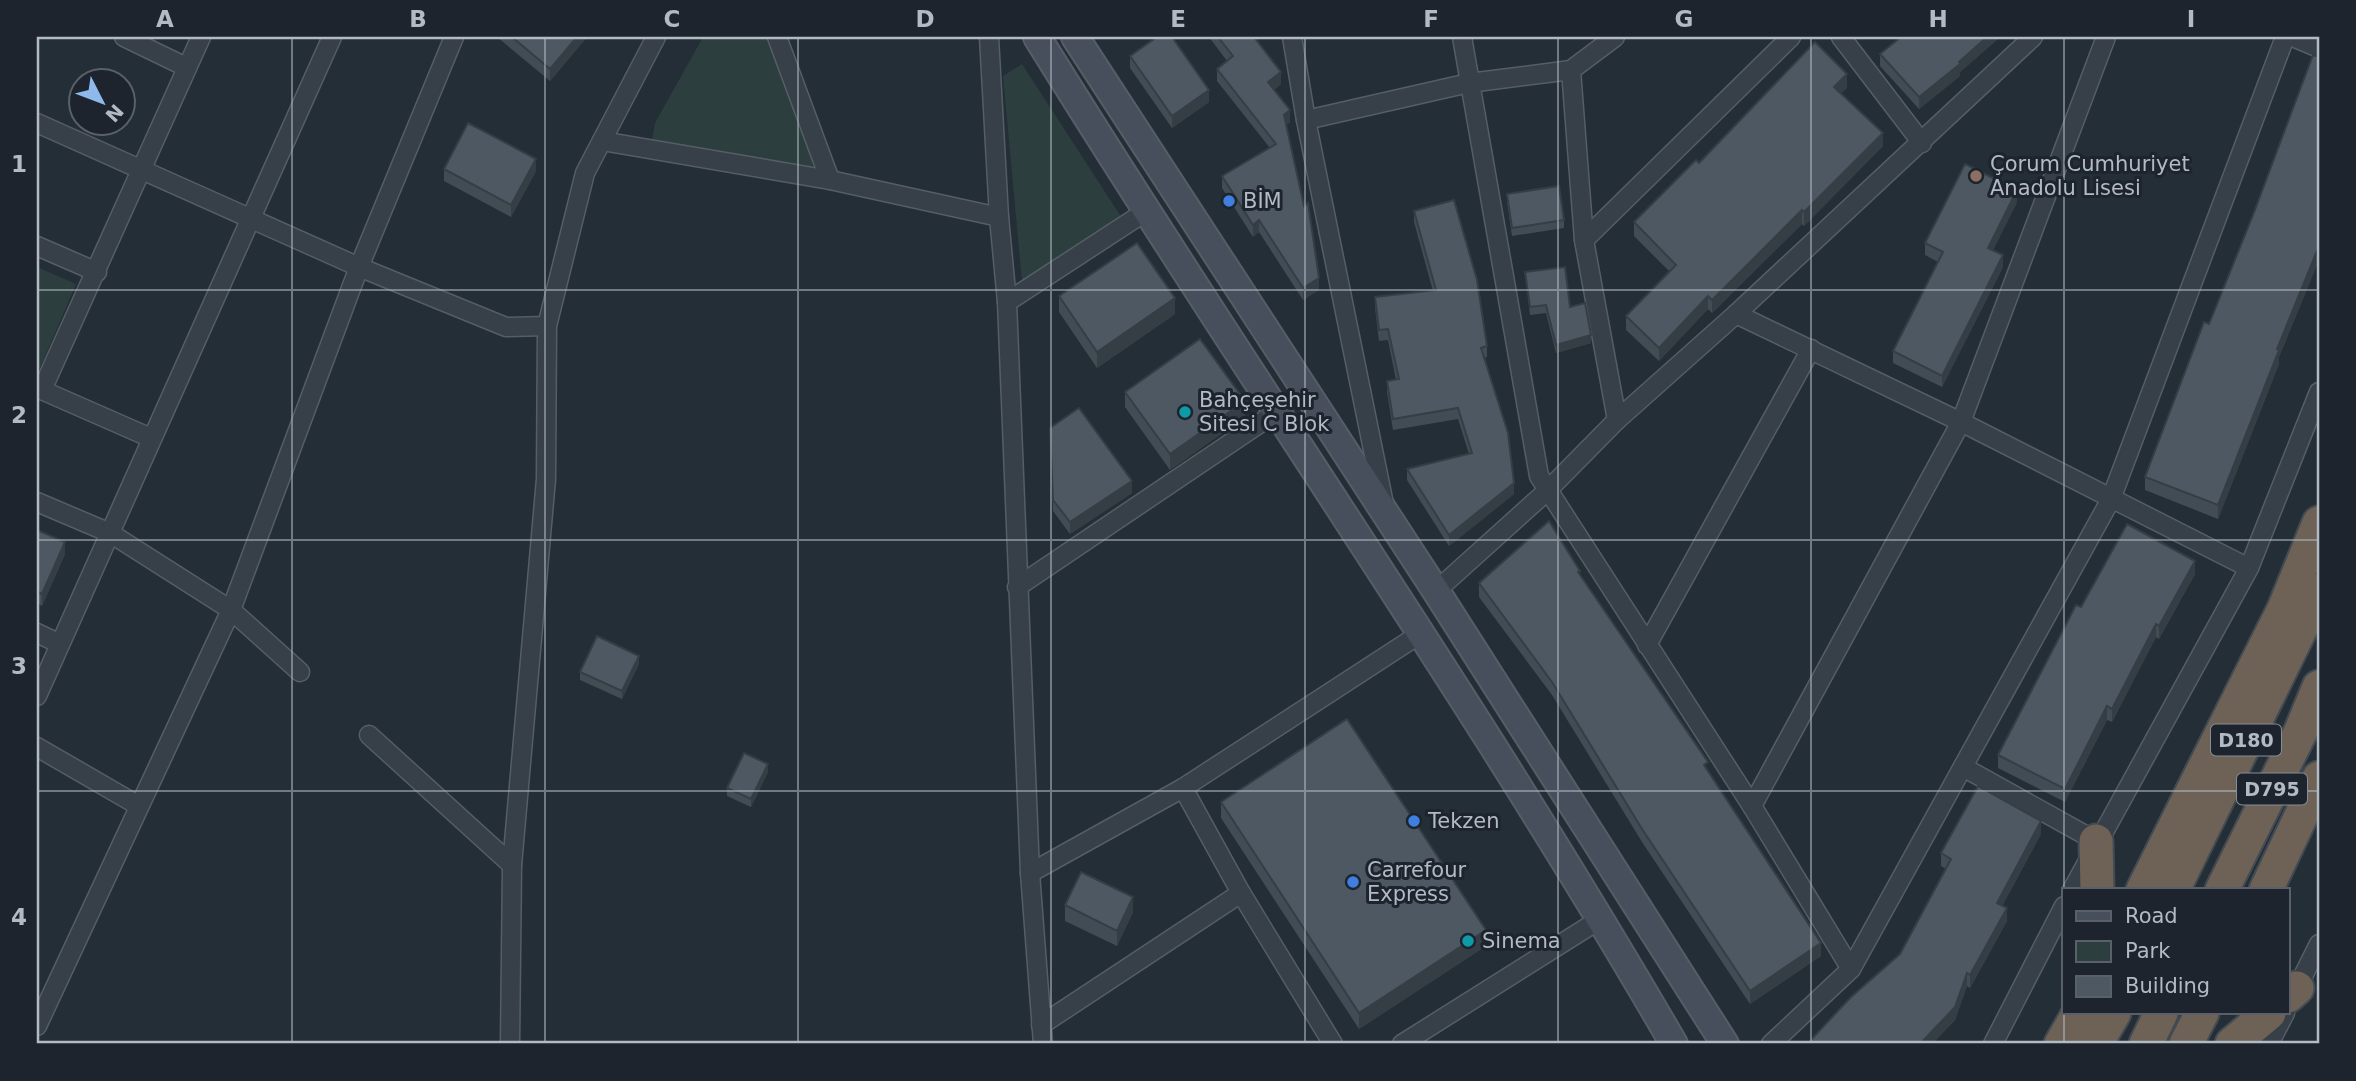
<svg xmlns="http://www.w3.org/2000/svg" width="2356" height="1081" font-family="'DejaVu Sans',sans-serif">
  <rect width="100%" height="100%" fill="#242e37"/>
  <g fill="#2c3f3e">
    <path d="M703,37H766L812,158L813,168L652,141L655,123Z"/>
    <path d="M1022,64L1122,218L1022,281L1003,76Z"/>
    <path d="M37,267L76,284L40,368L37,366Z"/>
  </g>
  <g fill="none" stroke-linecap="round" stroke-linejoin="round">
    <g stroke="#555d66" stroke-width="21">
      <g id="street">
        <path d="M124,37L186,67"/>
        <path d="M777,37L830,180"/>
        <path d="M989,37L999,217L1007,302L1030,873L1043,1044"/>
        <path d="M1292,37L1306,120L1384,504"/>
        <path d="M1462,37L1539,476L1752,806L1851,969"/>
        <path d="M1841,37L1922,143"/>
        <path d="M2293,37L2319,48"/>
        <path d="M1571,70L1584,240L1617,420"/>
        <path d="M1306,120L1469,83L1571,70L1615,37"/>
        <path d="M37,123L359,267L506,327L547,326"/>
        <path d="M602,141L830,180L999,217"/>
        <path d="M1584,240L1791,37"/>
        <path d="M37,246L97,272"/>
        <path d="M1007,302L1145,212"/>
        <path d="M1736,314L1961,422L2249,568"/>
        <path d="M37,388L151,438"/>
        <path d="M42,390L201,37"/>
        <path d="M37,502L110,533L231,610L300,672"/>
        <path d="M1017,587L1278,411"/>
        <path d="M1436,591L1547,491L1617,420L1736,314L2033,37"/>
        <path d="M37,633L60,644"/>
        <path d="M1647,645L1811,349"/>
        <path d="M37,696L332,37"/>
        <path d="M369,735L512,865"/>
        <path d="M37,747L139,806"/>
        <path d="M1963,767L2096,841"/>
        <path d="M1183,788L1241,893L1333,1044"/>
        <path d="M1752,806L1961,422L2106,37"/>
        <path d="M1030,873L1183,788L1423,632"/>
        <path d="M2072,890L2249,568L2319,392"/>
        <path d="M2294,994L2319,944"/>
        <path d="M1041,1025L1241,893"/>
        <path d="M37,1026L231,610L359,267L454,37"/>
        <path d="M510,1044L512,865L546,479L547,326L585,173L656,37"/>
        <path d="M1402,1044L1602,918"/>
        <path d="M1771,1044L1851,969L2111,499L2285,37"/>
        <path d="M1993,1044L2064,906"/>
        <path d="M2269,1044L2285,1013"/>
      </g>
    </g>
    <g stroke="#555d66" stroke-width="30">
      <g id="secondary">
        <path d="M1037,37C1246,375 1475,700 1674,1044"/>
        <path d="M1075,37L1436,591L1725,1044"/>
      </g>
    </g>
    <g stroke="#424a53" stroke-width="37">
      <g id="highway">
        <path d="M2096,841L2097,890"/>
        <path d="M2143,890L2284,609L2319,523"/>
        <path d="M2173,890L2319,591"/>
        <path d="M2222,890L2300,733L2319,687"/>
        <path d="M2266,890L2319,778"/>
        <path d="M2288,996L2297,988"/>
        <path d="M2061,1044L2079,1013"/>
        <path d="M2096,1044L2114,1013"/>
        <path d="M2146,1044L2161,1013"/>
        <path d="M2186,1044L2202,1013"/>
        <path d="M2232,1044L2269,1013"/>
      </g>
    </g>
    <use href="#street" stroke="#373f48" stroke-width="18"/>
    <use href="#secondary" stroke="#464f5b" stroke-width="26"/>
    <use href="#highway" stroke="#6d6255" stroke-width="33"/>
  </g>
  <g fill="#424c55">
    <path d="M497,37H587L550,81Z"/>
    <path d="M1209,37H1254L1281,84L1274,90L1290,122L1286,125L1319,290L1303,300L1259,232L1253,237L1222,188V176L1270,148L1217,81V69L1227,61Z"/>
    <path d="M1901,37H2000L1960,72V76L1919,109L1880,66V54Z"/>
    <path d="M1130,56L1209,102L1172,128L1130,68Z"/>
    <path d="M2319,57V260L2279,357V364L2218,519L2145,490V477L2209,324Z"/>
    <path d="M1847,88L1841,93L1883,146L1804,226L1802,224L1712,313L1708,309L1659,361L1626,330V316L1669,271L1634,236V222L1699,163Z"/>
    <path d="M444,169L536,171L511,217L444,181Z"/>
    <path d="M1507,194L1564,220V228L1512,236L1507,202Z"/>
    <path d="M2017,202L1993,250L2003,267L1942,387L1893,363V351L1938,262L1925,255V243Z"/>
    <path d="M1414,211L1487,346V357L1484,358L1514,494L1449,546L1407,480V469L1469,454L1458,419L1393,430L1387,392V381L1396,380L1388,340L1379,341L1375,308V297L1433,291L1414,222Z"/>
    <path d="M1525,272L1570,307L1591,343L1556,353L1546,313L1530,315Z"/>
    <path d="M1059,296L1175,314L1097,368L1059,312Z"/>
    <path d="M1125,392L1245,417L1170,470L1125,407Z"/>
    <path d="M1050,440L1132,493L1070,534L1053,511Z"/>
    <path d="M37,530L65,554L42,606L37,603Z"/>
    <path d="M2195,574L2159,639L2156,637L2112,722L2107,720L2065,802L1998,768V755L2081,607Z"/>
    <path d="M1580,576L1708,770L1821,956L1750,1004L1642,842L1552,695L1479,597V583Z"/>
    <path d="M639,664L622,699L580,680V672Z"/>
    <path d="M768,772L751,807L727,796V788Z"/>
    <path d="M1221,802L1486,946L1359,1029L1221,818Z"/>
    <path d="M2041,834L2002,906L2007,921L1970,988L1967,986L1955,1020L1932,1044H1807L1900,954L1946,869L1941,866V853Z"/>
    <path d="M1065,905L1133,912L1117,946L1065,921Z"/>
  </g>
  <g fill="#363e45">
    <path d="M577,37H587L550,81V69Z"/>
    <path d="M1987,37H2000L1960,72V76L1919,109V97Z"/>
    <path d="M1281,72V84L1268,94V82Z"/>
    <path d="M1847,74V88L1834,100V87Z"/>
    <path d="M1209,90V102L1172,128V116Z"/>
    <path d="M1290,110V122L1284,127V115Z"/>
    <path d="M1883,133V146L1804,226V212Z"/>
    <path d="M536,159V171L511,217V205Z"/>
    <path d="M2017,190V202L1988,260V248Z"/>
    <path d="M1802,210V224L1712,313V300Z"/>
    <path d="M1259,220V232L1253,237V225Z"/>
    <path d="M2319,246V260L2279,357V364L2218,519V505L2277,349Z"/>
    <path d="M2003,255V267L1942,387V376Z"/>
    <path d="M1319,278V290L1303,300V288Z"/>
    <path d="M1708,296V309L1659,361V348Z"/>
    <path d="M1175,298V314L1097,368V352Z"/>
    <path d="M1591,335V343L1556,353V345Z"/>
    <path d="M1245,401V417L1170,470V454Z"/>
    <path d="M1132,481V493L1070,534V522Z"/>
    <path d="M1514,483V494L1449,546V535Z"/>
    <path d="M65,542V554L42,606V594Z"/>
    <path d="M2195,561V574L2159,639V626Z"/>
    <path d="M2156,624V637L2112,722V709Z"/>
    <path d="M639,656V664L622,699V691Z"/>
    <path d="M2107,706V720L2065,802V789Z"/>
    <path d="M768,764V772L751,807V799Z"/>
    <path d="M2041,821V834L1997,916V903Z"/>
    <path d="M1133,897V912L1117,946V931Z"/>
    <path d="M2007,908V921L1970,988V975Z"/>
    <path d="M1486,930V946L1359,1029V1013Z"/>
    <path d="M1821,943V956L1750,1004V991Z"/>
    <path d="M1967,973V986L1955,1020L1932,1044H1920Z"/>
  </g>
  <g fill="#4d5863" stroke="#363e45" stroke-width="2">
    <path d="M512,37H577L550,69Z"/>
    <path d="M1157,37H1172L1209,90L1172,116L1130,56Z"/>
    <path d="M1218,37H1254L1281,72L1268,82L1290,110L1284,115L1304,206L1308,203L1319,278L1303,288L1259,220L1253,225L1222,176L1276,144L1217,69L1233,56Z"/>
    <path d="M1901,37H1987L1959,62L1960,64L1919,97L1880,54Z"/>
    <path d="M1815,42L1847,74L1834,87L1883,133L1804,212L1802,210L1712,300L1708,296L1659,348L1626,316L1676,265L1634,222L1696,160L1699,163Z"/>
    <path d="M2313,55L2319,57V246L2277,349L2279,350L2218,505L2145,477L2204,322L2209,324L2253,215Z"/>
    <path d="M468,123L536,159L511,205L444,169Z"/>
    <path d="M1965,164L2017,190L1988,248L2003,255L1942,376L1893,351L1943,252L1925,243Z"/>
    <path d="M1559,186L1564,220L1512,228L1507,194Z"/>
    <path d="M1454,200L1477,280L1487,346L1481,348L1508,433L1514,483L1449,535L1407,469L1472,453L1458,408L1393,419L1387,381L1399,379L1388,329L1379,330L1375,297L1436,290L1414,211Z"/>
    <path d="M1137,243L1175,298L1097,352L1059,296Z"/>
    <path d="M1565,267L1570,307L1585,303L1591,335L1556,345L1546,305L1530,307L1525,272Z"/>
    <path d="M1200,339L1245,401L1170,454L1125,392Z"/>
    <path d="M1079,408L1132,481L1070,522L1053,500L1050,428Z"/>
    <path d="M1549,521L1580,571L1578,572L1708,762L1704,765L1821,943L1750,991L1642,829L1552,682L1479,583Z"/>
    <path d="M2127,524L2195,561L2159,626L2156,624L2112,709L2107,706L2065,789L1998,755L2076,605L2081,607Z"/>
    <path d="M37,530L65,542L42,594L37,591Z"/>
    <path d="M597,636L639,656L622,691L580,672Z"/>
    <path d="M1347,719L1486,930L1359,1013L1221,802Z"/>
    <path d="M744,753L768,764L751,799L727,788Z"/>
    <path d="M1978,786L2041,821L1997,903L2007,908L1970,975L1967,973L1955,1007L1920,1044H1807L1851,997L1900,954L1951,859L1941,853Z"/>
    <path d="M1081,872L1133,897L1117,931L1065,905Z"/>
  </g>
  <path fill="none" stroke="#b2bac4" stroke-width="2" stroke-opacity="0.55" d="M292,37V1044M545,37V1044M798,37V1044M1051,37V1044M1305,37V1044M1558,37V1044M1811,37V1044M2064,37V890M37,290H2319M37,540H2319M37,791H2319M2064,1013V1044"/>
  <circle fill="#8d6e63" stroke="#1d242d" stroke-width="2.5" cx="1976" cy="176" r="7"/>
  <g fill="#3f7fe0" stroke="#1d242d" stroke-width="2.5">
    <circle cx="1229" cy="201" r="7"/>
    <circle cx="1414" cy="821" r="7"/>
    <circle cx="1353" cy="882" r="7"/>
  </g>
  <g fill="#0f9aa8" stroke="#1d242d" stroke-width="2.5">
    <circle cx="1185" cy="412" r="7"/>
    <circle cx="1468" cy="941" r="7"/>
  </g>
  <g text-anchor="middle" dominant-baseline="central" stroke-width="6" stroke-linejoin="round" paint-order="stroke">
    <g fill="#1d242d" stroke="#858d97" stroke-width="2">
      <rect x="2211" y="724.5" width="70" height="31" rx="5"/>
      <rect x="2237" y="773.5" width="70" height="31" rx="5"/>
    </g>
    <g font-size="19" font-weight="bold" fill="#b2bac4">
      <text x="2246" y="740">D180</text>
      <text x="2272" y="789">D795</text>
    </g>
    <g font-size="21" fill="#b2bac4" stroke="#1d242d" text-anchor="start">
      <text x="1990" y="164">Çorum Cumhuriyet<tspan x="1990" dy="24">Anadolu Lisesi</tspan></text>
      <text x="1243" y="201">BİM</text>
      <text x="1199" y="400">Bahçeşehir<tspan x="1199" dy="24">Sitesi C Blok</tspan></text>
      <text x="1428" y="821">Tekzen</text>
      <text x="1367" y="870">Carrefour<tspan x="1367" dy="24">Express</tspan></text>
      <text x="1482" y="941">Sinema</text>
    </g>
  </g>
  <rect width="2356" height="1081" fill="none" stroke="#1d242d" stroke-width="77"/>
  <rect x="2062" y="888" width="228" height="126" fill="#1d242d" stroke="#596069" stroke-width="2"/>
  <rect x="2076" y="911" width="35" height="10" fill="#464f5b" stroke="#596069" stroke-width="2"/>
  <text x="2125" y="923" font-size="21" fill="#b2bac4">Road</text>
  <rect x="2076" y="941" width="35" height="21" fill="#2c3f3e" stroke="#596069" stroke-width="2"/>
  <text x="2125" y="958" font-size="21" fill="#b2bac4">Park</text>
  <rect x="2076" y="976" width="35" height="21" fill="#4d5863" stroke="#596069" stroke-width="2"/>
  <text x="2125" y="993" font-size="21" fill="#b2bac4">Building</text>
  <g transform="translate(102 102) rotate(132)"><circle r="33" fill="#1d242d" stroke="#596069" stroke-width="2"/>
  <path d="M0-5L12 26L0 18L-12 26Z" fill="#8fb9ec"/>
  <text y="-10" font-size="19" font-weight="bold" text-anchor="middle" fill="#b2bac4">N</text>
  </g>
  <rect x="38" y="38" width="2280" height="1004" fill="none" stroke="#b2bac4" stroke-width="2.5"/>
  <g font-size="23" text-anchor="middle" font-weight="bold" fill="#b2bac4">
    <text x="165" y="27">A</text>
    <text x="418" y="27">B</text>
    <text x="672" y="27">C</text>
    <text x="925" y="27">D</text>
    <text x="1178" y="27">E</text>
    <text x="1431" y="27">F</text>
    <text x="1684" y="27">G</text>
    <text x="1938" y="27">H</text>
    <text x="2191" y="27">I</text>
    <text x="19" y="172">1</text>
    <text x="19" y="423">2</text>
    <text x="19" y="674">3</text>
    <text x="19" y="925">4</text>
  </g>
</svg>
